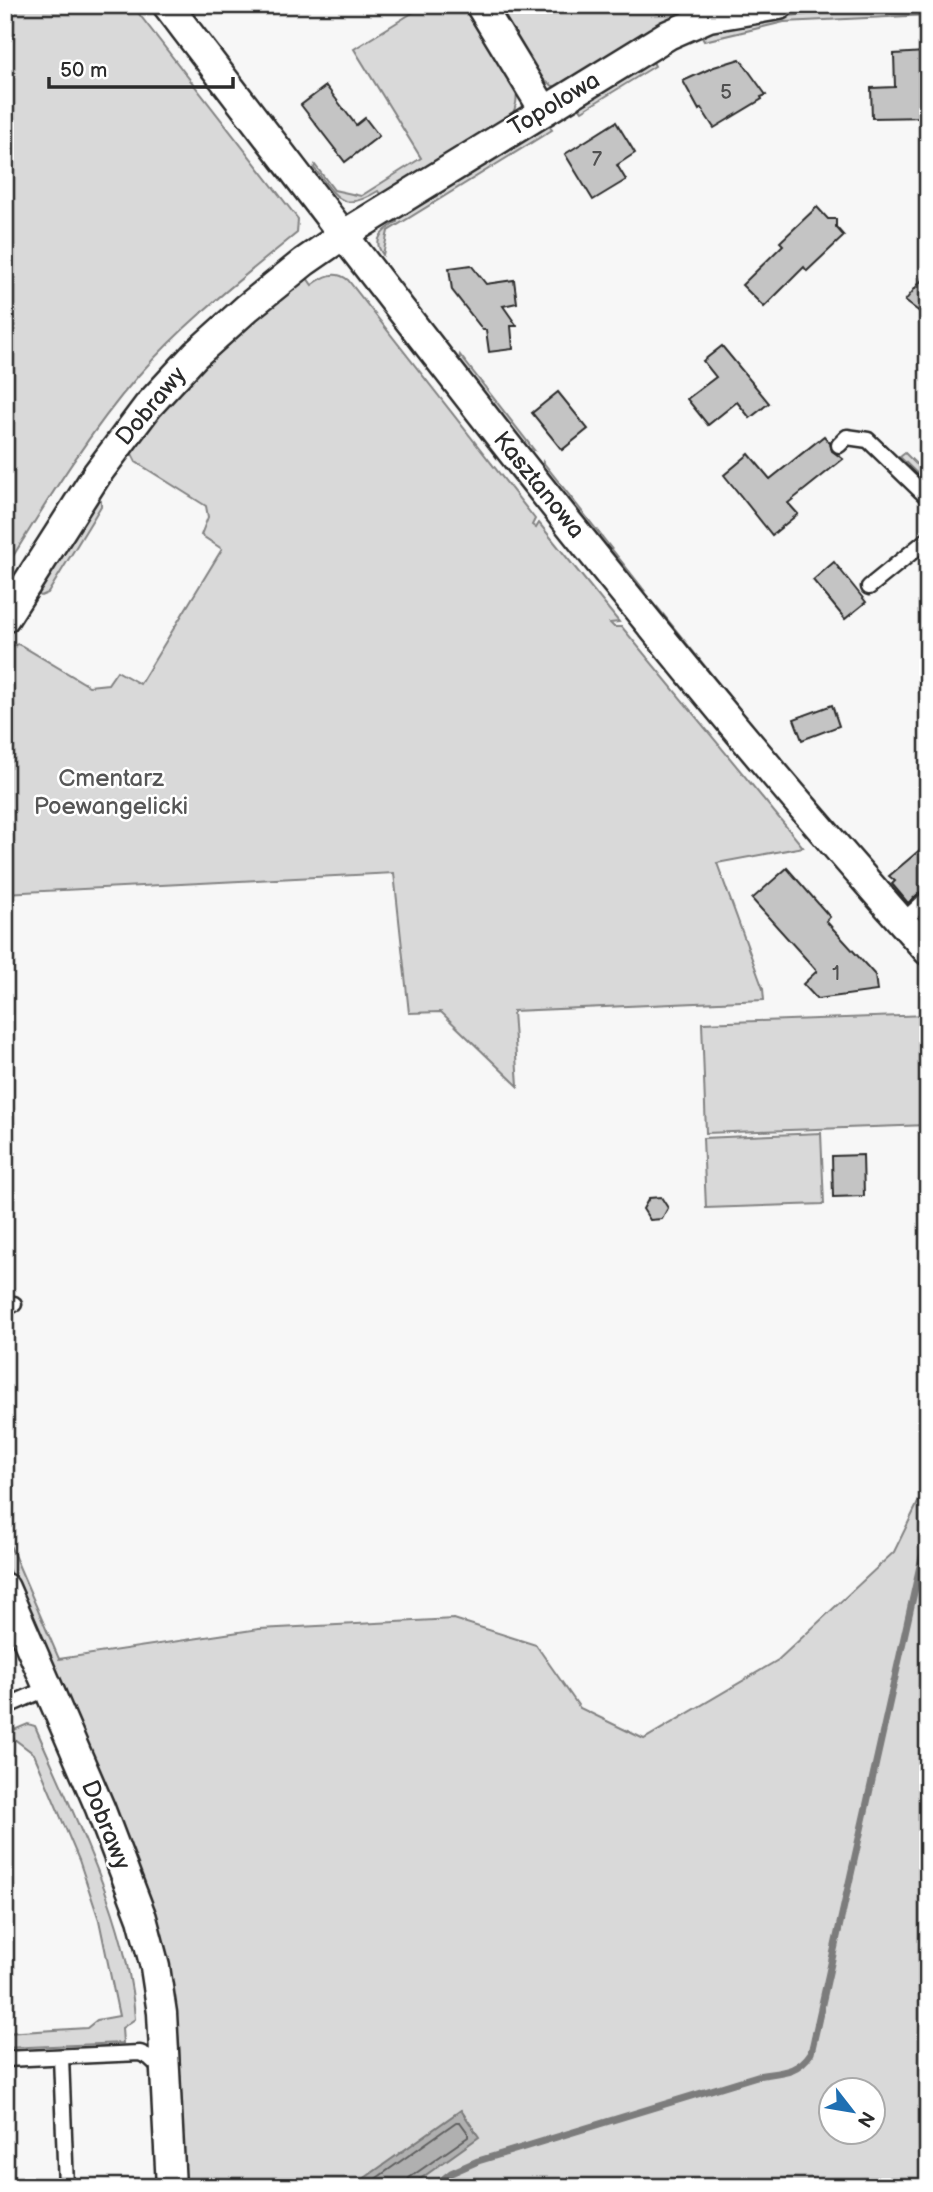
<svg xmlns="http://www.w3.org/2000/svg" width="933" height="2192" font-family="'Balsamiq Sans',sans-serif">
  <rect width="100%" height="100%" fill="#f7f7f7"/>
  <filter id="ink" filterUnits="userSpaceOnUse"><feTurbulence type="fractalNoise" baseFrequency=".0143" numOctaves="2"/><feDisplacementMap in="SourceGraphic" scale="14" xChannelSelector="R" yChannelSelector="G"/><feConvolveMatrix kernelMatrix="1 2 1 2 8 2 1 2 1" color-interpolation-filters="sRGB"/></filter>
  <g filter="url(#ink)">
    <g fill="#d9d9d9" stroke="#828282" stroke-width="2" fill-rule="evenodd">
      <path d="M5,5H132L298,219L297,233C242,278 185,322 138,376C87,435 46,503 5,569Z"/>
      <path d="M425,5H466L516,90C518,101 516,109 510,119L382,197L378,191C341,214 337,197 314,168L315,165L334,190L361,196L421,158L354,49Z"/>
      <path d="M492,5H651L657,13L679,5L680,8L679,16L560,86H553L539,77Z"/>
      <path d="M928,7V15L784,22L704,41L699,32L757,19L819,13Z"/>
      <path d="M651,58L655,66L582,111L577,104Z"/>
      <path d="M547,122L552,130L388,231L383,255C371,239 384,230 397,222L394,216Z"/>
      <path d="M305,275L312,285C324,276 335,270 348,280L535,519L532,525L536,528L539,523L619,622L610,623L614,627H622L803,847L717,863L763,989L764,1000L513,1011L518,1086L441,1012L409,1013L394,873L5,893V648L18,644L22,646L89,686L108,684L117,671L140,684L222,549L201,535L208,517L206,506L136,462L132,454V444L204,362Z"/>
      <path d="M460,355L534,450L524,448L458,366Z"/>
      <path d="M905,453L928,476V484L900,457Z"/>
      <path d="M543,462L644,590L638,589L543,472Z"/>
      <path d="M95,496L101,501V506L48,593L41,596L36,593Z"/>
      <path d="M658,608L733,701L726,699L658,614Z"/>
      <path d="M928,1015V1125L706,1133L702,1023Z"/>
      <path d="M821,1133L824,1204L706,1208L703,1138Z"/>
      <path d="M928,1482V2187H185L179,2041L174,2008L50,1665L5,1561V1534L59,1659L259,1629L454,1619L536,1645L580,1708L644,1739L778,1660L894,1552ZM832,2090H874V2132H832Z"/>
      <path d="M5,1711L14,1730L28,1724L35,1726C73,1814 129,1922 135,2019L122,2028L123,2043L5,2048V2033L87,2028L97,2020L119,2016L99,1920L79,1860L34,1754L5,1732Z"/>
    </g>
    <path fill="#b0b0b0" stroke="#7b7b7b" stroke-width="2" d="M461,2110L479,2137L409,2187H352Z"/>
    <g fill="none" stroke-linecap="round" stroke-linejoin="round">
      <path stroke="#606060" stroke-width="2" d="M364,2187L456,2122H460L468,2133V2137L409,2178L406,2187"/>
      <path stroke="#7b7b7b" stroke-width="7" d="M433,2187L451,2173L478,2161L757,2076C780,2072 797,2074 811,2053L928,1530"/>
    </g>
    <g fill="#c4c4c4" stroke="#2b2b2b" stroke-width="2">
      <path d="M924,52L928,117L872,118L871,88L895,87L894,54Z"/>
      <path d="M740,59L766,95L761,97L762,99L714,128L701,108L699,110L683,81L714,67Z"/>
      <path d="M326,86L356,125L365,118L379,136L345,162L301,105Z"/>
      <path d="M616,122L635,153L617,165L626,180L593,200L565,154Z"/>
      <path d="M817,207L828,219H836V227L844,236L807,271L804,267L764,307L742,285L783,245L780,242Z"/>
      <path d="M471,265L486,284L514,280L517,303L503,306L517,326H511L513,349L489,352L486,330H483L452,290L449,268Z"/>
      <path d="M928,272V318L905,301Z"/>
      <path d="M722,346L769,403L750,418L737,402L708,425L687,399L716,377L703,361Z"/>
      <path d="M558,392L588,429L562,450L532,413Z"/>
      <path d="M824,436L830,443L832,451L843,459L788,503L798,514L772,535L724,475L749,454L770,479Z"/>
      <path d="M834,562L866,602L845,619L813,580Z"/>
      <path d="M832,705L839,726L802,740L794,719Z"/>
      <path d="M928,843V885L908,903L892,884L895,881L889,876Z"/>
      <path d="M787,868L830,917L826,921L875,975L877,991L817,999L803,984L817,971L752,899Z"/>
      <path d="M863,1155L864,1196L833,1197L832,1156Z"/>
      <path d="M661,1197L668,1208L662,1219L650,1220L643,1209L649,1198Z"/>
    </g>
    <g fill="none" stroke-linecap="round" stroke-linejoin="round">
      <g stroke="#2b2b2b" stroke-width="19">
        <g id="service">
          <path d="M839,445L847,437L868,440L928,498"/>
          <path d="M869,587L928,539"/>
          <path d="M902,922L928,898"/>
          <path d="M5,1307L14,1304"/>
          <path d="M5,1707L48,1688"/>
          <path d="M61,2057L66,2187"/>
          <path d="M5,2059L140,2053L149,2057L162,2069"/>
        </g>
      </g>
      <g stroke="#2b2b2b" stroke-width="33">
        <g id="minor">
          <path d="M167,5C413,327 658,649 928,951"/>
          <path d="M480,5L544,110"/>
          <path d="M5,618L97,474L148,406L196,354L247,308L304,262L343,235L668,35L709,17L779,5"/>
          <path d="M5,1588L100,1808L142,1918L155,1967L162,2013L171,2187"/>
        </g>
      </g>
      <use href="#service" stroke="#fff" stroke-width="14"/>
      <use href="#minor" stroke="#fff" stroke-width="28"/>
    </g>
  </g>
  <g text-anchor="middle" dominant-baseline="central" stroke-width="5" stroke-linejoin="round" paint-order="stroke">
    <g font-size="21" fill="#515151">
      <text x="726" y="92">5</text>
      <text x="597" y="159">7</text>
      <text x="836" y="973">1</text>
    </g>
    <g font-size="24" fill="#2b2b2b" stroke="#fff">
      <text transform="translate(554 104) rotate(-31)">Topolowa</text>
      <text transform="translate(151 406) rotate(-50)">Dobrawy</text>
      <text transform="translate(539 485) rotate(51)">Kasztanowa</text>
      <text transform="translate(106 1825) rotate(68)">Dobrawy</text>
    </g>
    <g font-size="24" fill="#565656" stroke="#fff">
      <text x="111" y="778">Cmentarz<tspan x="111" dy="28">Poewangelicki</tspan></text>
    </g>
  </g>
  <rect width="933" height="2192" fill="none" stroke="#fff" stroke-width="28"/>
  <rect x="14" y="14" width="905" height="2164" fill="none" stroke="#2b2b2b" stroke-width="2.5" filter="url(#ink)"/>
  <g transform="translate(852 2111) rotate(121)"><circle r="33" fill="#ffffff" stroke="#aaaaaa" stroke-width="2"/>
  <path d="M0-5L12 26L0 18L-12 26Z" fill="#1f6fb2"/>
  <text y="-10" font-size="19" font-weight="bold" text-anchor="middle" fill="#2b2b2b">N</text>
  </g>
  <path d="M49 77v10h184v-10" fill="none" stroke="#2b2b2b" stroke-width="3.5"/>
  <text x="60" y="77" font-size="21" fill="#2b2b2b" stroke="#ffffff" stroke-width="5" paint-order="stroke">50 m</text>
</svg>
